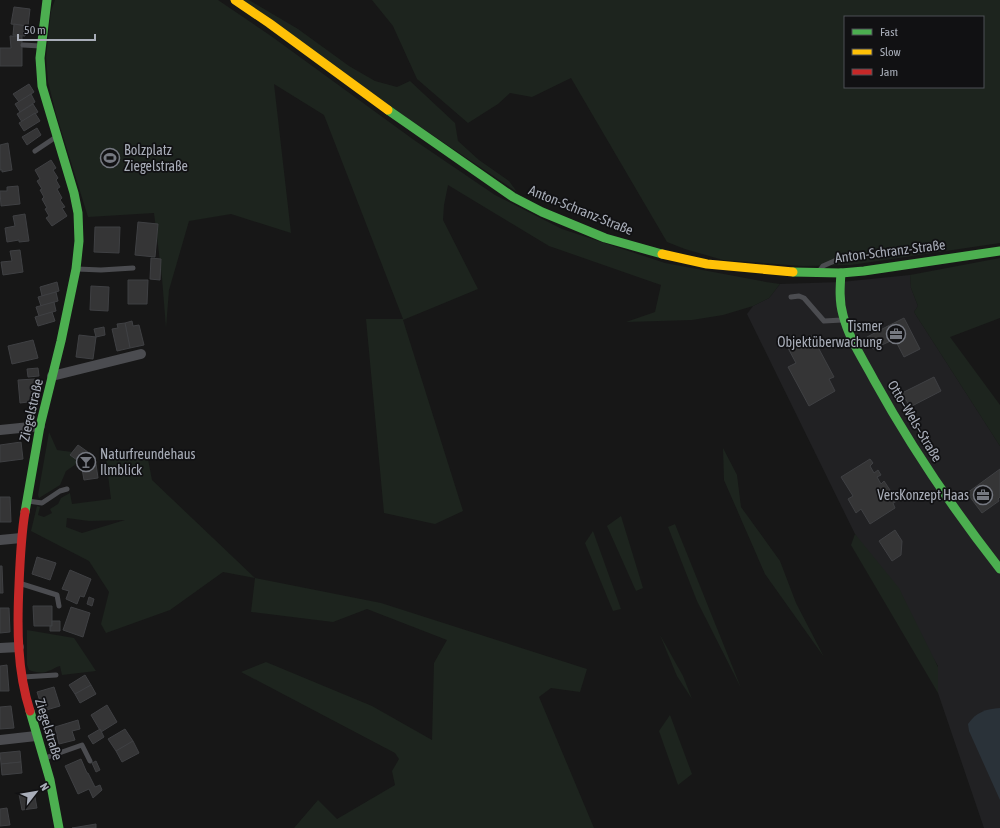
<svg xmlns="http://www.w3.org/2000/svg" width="1000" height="828" font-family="'Asap Condensed',sans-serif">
  <rect width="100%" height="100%" fill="#171717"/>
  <path fill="#212123" d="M910,275L911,288L918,306L914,312L1000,446V828H984L938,693V666L855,534L747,314L753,306L769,298L780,284L841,282Z"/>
  <g fill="#1d241e" fill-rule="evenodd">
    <path d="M55,0H218L271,36L414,140L495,195L562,229L665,263L766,282L780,284L769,298L753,306L723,315L692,320L626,322L655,312L661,285L549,246L448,185L444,205L443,220L478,289L403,320L463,511L435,524L384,513L366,319H403L324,115L274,84L291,233L231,214L189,221L169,290L166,328L162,278L154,213L88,217L56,114L48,82L46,58L51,11Z"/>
    <path d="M232,0H249L298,29L349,66L375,81L397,87L410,81L455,123L458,141L479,160L509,181L517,192Z"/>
    <path d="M372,0H1000V243L851,265L802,266L723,260L685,249L667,242L571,78L532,97L510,93L498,104L468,123L417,79L393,26ZM845,17H983V87H845Z"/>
    <path d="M1000,258V318L950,337L1000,405V446L914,312L918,306L911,288L910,275Z"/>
    <path d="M49,432L57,450L72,452L70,455L79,462L66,471L60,485L39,498L38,495Z"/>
    <path d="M723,448L737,475L741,507L780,561L796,603L824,657L765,574L724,480Z"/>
    <path d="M147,454L152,480L255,578L381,603L587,669L580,692L551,688L539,697L594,828H294L318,800L337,819L395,785L392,771L399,759L395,753L241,672L266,662L372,706L432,740L434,663L447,640L367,609L333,622L251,612L255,578L223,572L170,610L106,633L101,624L109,592L89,561L31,531L37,506L40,507L38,515L44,517L52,513L50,509L58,504L61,498L70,493L72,504L111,499L106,459ZM67,518L89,521L125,520L82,533L66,527Z"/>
    <path d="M621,516L643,588L636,591L607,526Z"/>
    <path d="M675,524L741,688L697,601L668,527Z"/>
    <path d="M593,531L621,609L613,611L585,543Z"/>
    <path d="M855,534L899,588L938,667V693L851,545Z"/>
    <path d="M27,630L74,638L96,671L62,675L60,666C55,667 53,670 48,671C43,674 34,672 29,670L27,665Z"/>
    <path d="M660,635L683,676L692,699L677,676Z"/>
    <path d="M670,715L692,774L678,785L659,731Z"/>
  </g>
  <path fill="#2a3239" d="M1000,708V800L969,731L968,724C976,712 986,709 1000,708Z"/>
  <g fill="#353536" stroke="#3f4043">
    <path d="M14,7L30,9L28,26L11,24Z"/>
    <path d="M14,24L26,26L25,36L13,35Z"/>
    <path d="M10,36H22V66H0V48H11Z"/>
    <path d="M29,84L34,92L19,102L13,94Z"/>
    <path d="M31,94L35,102L20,112L15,104Z"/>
    <path d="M33,104L38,112L22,122L17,114Z"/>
    <path d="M35,113L40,121L24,131L19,123Z"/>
    <path d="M37,128L41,135L27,145L22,137Z"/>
    <path d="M8,143L12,170L2,172V170H0V145Z"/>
    <path d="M51,160L56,168L53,170L58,178L56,180L60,187L57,189L62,198L60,200L65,207L62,208L67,216L52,226L46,218L49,216L45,209L47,208L42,199L44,197L40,190L42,189L37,181L40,179L35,170Z"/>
    <path d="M18,186L20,204L1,206L0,191H7V187Z"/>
    <path d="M25,214L29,241L19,242V240L7,242L5,228L15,226L13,216Z"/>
    <path d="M138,222L158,224L155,257L135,255Z"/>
    <path d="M95,227H120L119,253L94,252Z"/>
    <path d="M20,250L23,272L3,275L1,262L12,261L10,251Z"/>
    <path d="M151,258L161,259L160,280L150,279Z"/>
    <path d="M128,280H148L147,304H128Z"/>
    <path d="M57,282L59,291L42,296L40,287Z"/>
    <path d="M91,286L109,287L108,311L90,310Z"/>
    <path d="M56,292L58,301L41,306L38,297Z"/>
    <path d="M54,302L56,311L39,316L36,307Z"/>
    <path d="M52,312L55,321L38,326L35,317Z"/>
    <path d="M904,318L920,349L904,357L888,326Z"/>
    <path d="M132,321L133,326L139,325L144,345L130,348L125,323Z"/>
    <path d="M125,323L130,348L117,351L112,329L118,328L117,324Z"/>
    <path d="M888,326L895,339L873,349L867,337Z"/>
    <path d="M104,327L105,335L96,337L94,329Z"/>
    <path d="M79,335L96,337L93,359L76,357Z"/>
    <path d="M812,336L834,377L829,379L835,391L809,406L788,367L796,363L788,348Z"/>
    <path d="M33,340L38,358L12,364L8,346Z"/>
    <path d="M38,368L39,376L28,377L27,369Z"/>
    <path d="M934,377L941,391L910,407L902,393Z"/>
    <path d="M35,379L36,401L20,403L18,380Z"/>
    <path d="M21,442L23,459L0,462V445Z"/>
    <path d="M78,445L95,457L98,478L84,480L81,463L70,455Z"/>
    <path d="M870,459L873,463L870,466L874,473L878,470L881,475L877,477L881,484L884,481L890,490L886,492L890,499L894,496L897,501L893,503L895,508L870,524L861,509L856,513L848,499L853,496L841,477Z"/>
    <path d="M1000,469V497L998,499L999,501L982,513L967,493Z"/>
    <path d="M0,497H10L11,522H0Z"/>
    <path d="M895,530L902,541L901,555L892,561L879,541Z"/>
    <path d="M37,557L56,563L50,580L32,574Z"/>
    <path d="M0,566H2L3,593H0Z"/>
    <path d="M70,570L91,579L84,597L80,596L77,604L66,599L69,591L62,589Z"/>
    <path d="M89,597L94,599L92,606L87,604Z"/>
    <path d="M33,606H52V626H34Z"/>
    <path d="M71,607L90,613L83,637L63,630Z"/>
    <path d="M0,608H9L10,632L0,633Z"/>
    <path d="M52,621H60V631H50V626H52Z"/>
    <path d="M7,665L9,691H0V666Z"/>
    <path d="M85,675L91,685L75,694L69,685Z"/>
    <path d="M91,685L96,694L80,703L75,694Z"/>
    <path d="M54,687L60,706L43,711L37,692Z"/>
    <path d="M107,705L117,722L101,732L91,715Z"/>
    <path d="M11,706L14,728L0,729V707Z"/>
    <path d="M78,720L80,729L72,731L75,740L59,744L55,727Z"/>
    <path d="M100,729L104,737L93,744L88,736Z"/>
    <path d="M125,729L133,741L116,751L108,739Z"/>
    <path d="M133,741L139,753L122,762L116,751Z"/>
    <path d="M20,751L21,762L1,764L0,753Z"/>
    <path d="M81,759L87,773H88L95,787L100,785L102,790L93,798L89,789L78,794L65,766Z"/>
    <path d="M96,761L100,770L96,772L92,763Z"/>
    <path d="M21,762L22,773L2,775L1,764Z"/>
    <path d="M34,792L37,808L22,810L19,794Z"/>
    <path d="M7,808L10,825L0,826V809Z"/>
    <path d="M96,824V828H72Z"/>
  </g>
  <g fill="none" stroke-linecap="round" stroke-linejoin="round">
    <g stroke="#4b4c50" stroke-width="5">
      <path d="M23,45L40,46"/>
      <path d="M35,151L56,137"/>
      <path d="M77,269L101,270L133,268"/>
      <path d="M820,270L823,266L850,254"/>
      <path d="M791,297L799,296L804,298L824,321L842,320"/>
      <path d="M28,501L42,503L60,491L67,489"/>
      <path d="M22,584L57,595L59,606"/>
      <path d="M23,677L56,675"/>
      <path d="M45,758L82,745L90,761"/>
    </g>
    <g stroke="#4b4c50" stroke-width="10">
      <path d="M52,376L141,354"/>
      <path d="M0,430L40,426"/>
      <path d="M0,540L21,538"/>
      <path d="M0,648L19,647"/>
      <path d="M0,740L36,736"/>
    </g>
    <g stroke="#4caf50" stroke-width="9">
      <path d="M388,110L513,197L542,212L605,238L662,254"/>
      <path d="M793,272L841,273L864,271L1000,251"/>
      <path d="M841,273C840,287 839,301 843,315C849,339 863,359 874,380C911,447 953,509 1000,569"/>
      <path d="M25,512L40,426L61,341L76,269L79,241L78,213L74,193L42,86L40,58L47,0"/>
      <path d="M30,711L50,780L59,828"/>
    </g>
    <g stroke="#ffc107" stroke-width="9">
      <path d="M235,0L269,23L388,110"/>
      <path d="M662,254L707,264L793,272"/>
    </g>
    <path stroke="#c62828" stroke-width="9" d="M25,512C21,536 20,561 19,585C17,628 17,670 30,711"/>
  </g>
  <defs>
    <g id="stadium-ring" transform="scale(1)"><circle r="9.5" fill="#111113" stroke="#757880" stroke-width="1.5"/><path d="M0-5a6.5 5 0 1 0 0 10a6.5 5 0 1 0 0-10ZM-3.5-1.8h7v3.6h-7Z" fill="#757880"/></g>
    <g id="office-ring" transform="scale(1)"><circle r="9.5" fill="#111113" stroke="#757880" stroke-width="1.5"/><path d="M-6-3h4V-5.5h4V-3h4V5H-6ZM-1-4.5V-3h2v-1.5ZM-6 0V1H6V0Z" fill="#757880"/></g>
    <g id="bar-ring" transform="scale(1)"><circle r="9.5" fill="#111113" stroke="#757880" stroke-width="1.5"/><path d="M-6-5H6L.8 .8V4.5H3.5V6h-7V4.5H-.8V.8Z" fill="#757880"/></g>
  </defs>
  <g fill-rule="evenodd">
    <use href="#stadium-ring" x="110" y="158"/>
    <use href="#office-ring" x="896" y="334"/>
    <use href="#bar-ring" x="86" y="462"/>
    <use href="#office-ring" x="983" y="495"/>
  </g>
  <g text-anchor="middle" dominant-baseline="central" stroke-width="3.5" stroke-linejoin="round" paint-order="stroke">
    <g font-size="14" fill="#a8adb8" stroke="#111113" text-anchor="start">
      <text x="124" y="150">Bolzplatz<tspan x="124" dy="16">Ziegelstraße</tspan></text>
      <text x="882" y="326" text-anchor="end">Tismer<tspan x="882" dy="16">Objektüberwachung</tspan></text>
      <text x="100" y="454">Naturfreundehaus<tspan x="100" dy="16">Ilmblick</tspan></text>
      <text x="969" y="495" text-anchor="end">VersKonzept Haas</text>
    </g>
    <g font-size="14" fill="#a8adb8" stroke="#111113">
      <text transform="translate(581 210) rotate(22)">Anton-Schranz-Straße</text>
      <text transform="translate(890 251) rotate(-7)">Anton-Schranz-Straße</text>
      <text transform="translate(31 410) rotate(-77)">Ziegelstraße</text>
      <text transform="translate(915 421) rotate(59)">Otto–Wels–Straße</text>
      <text transform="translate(49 729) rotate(73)">Ziegelstraße</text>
    </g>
  </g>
  <rect x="844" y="16" width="140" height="72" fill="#111113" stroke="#4d4f55"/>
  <rect x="852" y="29" width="20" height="6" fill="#4caf50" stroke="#4d4f55"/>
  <text x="880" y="36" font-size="12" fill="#a8adb8">Fast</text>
  <rect x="852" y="49" width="20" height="6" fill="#ffc107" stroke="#4d4f55"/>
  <text x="880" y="56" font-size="12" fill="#a8adb8">Slow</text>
  <rect x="852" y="69" width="20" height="6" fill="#c62828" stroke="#4d4f55"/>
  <text x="880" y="76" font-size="12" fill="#a8adb8">Jam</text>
  <g transform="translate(36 792) rotate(59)" stroke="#111113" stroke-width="3" paint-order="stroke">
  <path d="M0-3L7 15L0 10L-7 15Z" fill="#a8adb8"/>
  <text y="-6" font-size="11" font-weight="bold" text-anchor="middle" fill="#a8adb8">N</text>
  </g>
  <path d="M18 34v6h77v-6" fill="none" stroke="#a8adb8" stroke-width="2"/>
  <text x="24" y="34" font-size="12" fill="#a8adb8" stroke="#111113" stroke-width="3" paint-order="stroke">50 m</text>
</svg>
